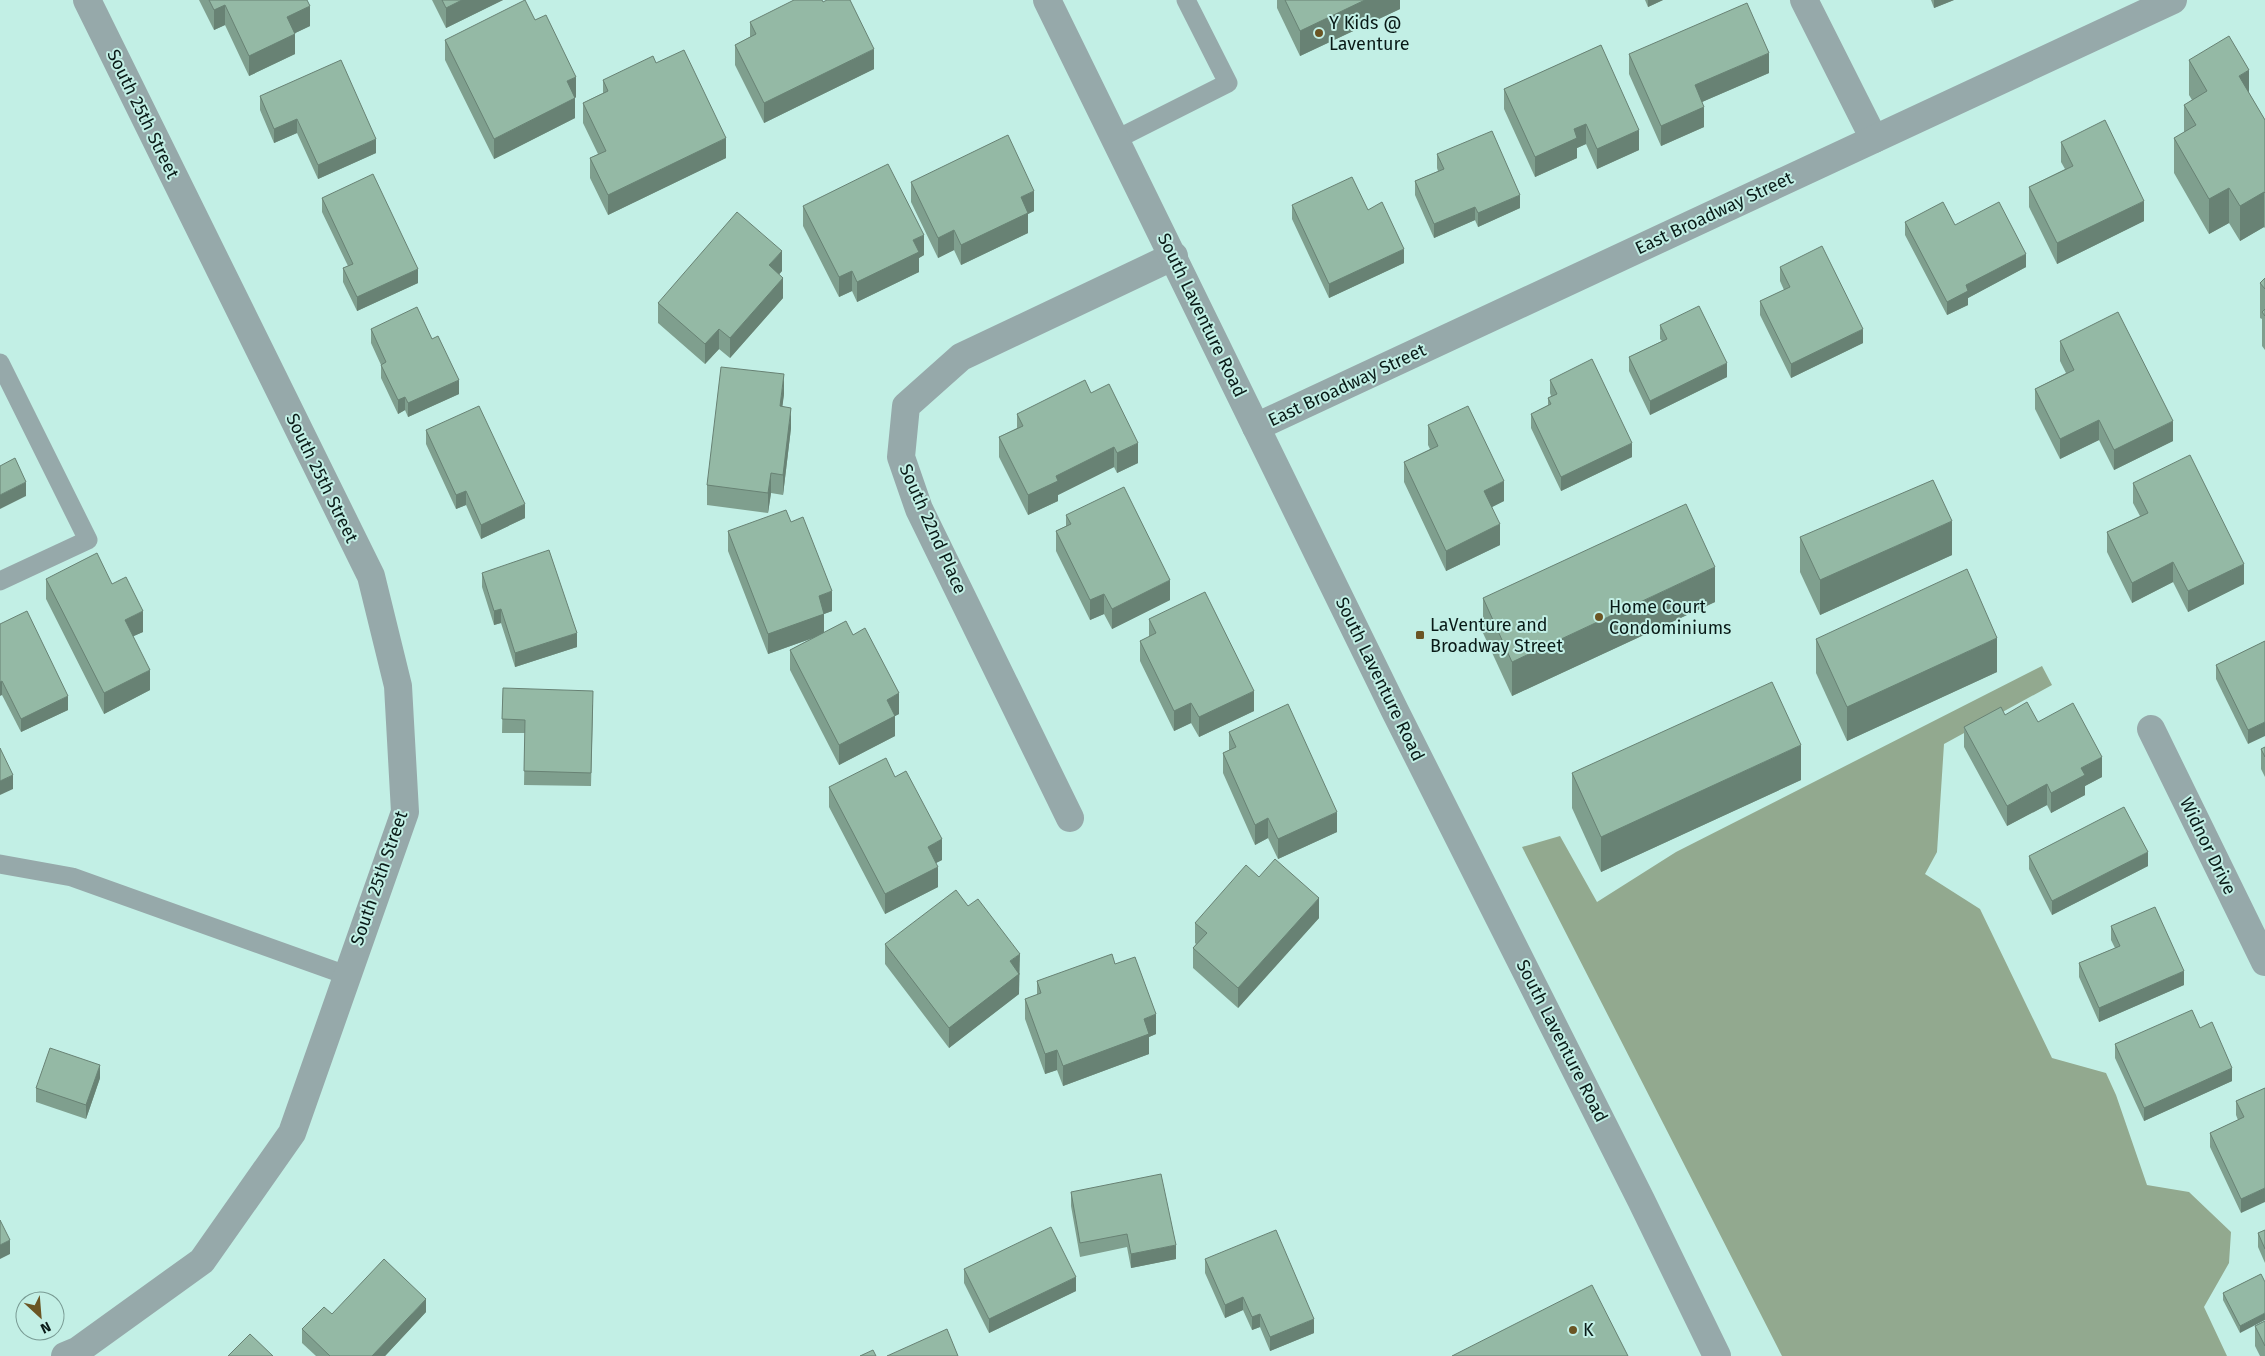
<svg xmlns="http://www.w3.org/2000/svg" width="2265" height="1356" font-family="'Fira Sans',sans-serif">
  <rect width="100%" height="100%" fill="#c2efe5"/>
  <path fill="#92a98f" d="M2042,666L2052,685L1944,744L1937,852L1925,874L1980,909L2052,1058L2106,1073L2116,1095L2147,1185L2189,1192L2231,1232L2229,1263L2204,1307L2227,1356H1782L1522,847L1560,836L1597,902L1676,852Z"/>
  <g fill="none" stroke-linecap="round" stroke-linejoin="round">
    <g stroke="#96a9aa" stroke-width="19">
      <path d="M1115,140L1228,83L1186,0"/>
      <path d="M0,363L88,540L0,581"/>
      <path d="M0,864L72,877L346,975"/>
    </g>
    <g stroke="#96a9aa" stroke-width="28">
      <path d="M1804,0L1874,139"/>
      <path d="M1256,427L2173,0"/>
      <path d="M2151,729L2265,962"/>
      <path d="M1070,818L919,509L901,457L906,406L961,357L1174,256"/>
      <path d="M65,1356L77,1351L202,1261L292,1133L405,812L398,686L371,576L87,0"/>
    </g>
    <path stroke="#96a9aa" stroke-width="28" d="M1047,0L1395,711L1641,1200L1717,1356"/>
  </g>
  <g fill="#7f9f8e">
    <path d="M199,0H307L310,26L295,33V54L249,76L225,25L214,30Z"/>
    <path d="M432,0H503L446,28Z"/>
    <path d="M1277,0H1400V9L1300,56L1277,8Z"/>
    <path d="M1645,0H1663L1648,7Z"/>
    <path d="M1931,0H1954L1934,8Z"/>
    <path d="M750,22L874,69L764,123L735,65V45L750,37Z"/>
    <path d="M445,40L576,97L575,98V118L494,159L445,60Z"/>
    <path d="M1601,45L1639,150L1597,169L1586,144L1577,148V158L1535,177L1504,109V89Z"/>
    <path d="M1629,54L1769,73L1702,102L1704,127L1661,146L1629,74Z"/>
    <path d="M2189,60L2249,93L2265,120V228L2264,227L2240,241L2229,223L2209,234L2174,173V138L2184,133V105L2192,100L2189,95Z"/>
    <path d="M656,63L726,158L608,215L590,178V158L598,154L583,123V103L603,93V80Z"/>
    <path d="M260,96L376,153L318,179L297,133L274,143L260,110Z"/>
    <path d="M2061,142L2144,221L2057,264L2029,207V187L2065,169L2061,162Z"/>
    <path d="M1437,154L1520,208L1478,227L1475,220L1434,238L1415,195V181L1438,171L1437,168Z"/>
    <path d="M911,182L1034,211L1028,214V233L961,265L954,250L938,258L911,202Z"/>
    <path d="M322,198L418,283L357,311L343,282V268L348,266L322,212Z"/>
    <path d="M1292,205L1368,210L1404,263L1329,298L1292,219Z"/>
    <path d="M803,206L924,255L919,258V272L857,302L852,291L839,297L803,226Z"/>
    <path d="M1905,222L1955,225L2026,267L1968,298V305L1947,315L1905,235Z"/>
    <path d="M1780,267L1863,343L1791,378L1760,315V301L1784,290L1780,281Z"/>
    <path d="M782,271L779,274L783,298L730,358L719,349L705,364L658,323V303Z"/>
    <path d="M2265,278V350L2262,346V319L2260,318V283Z"/>
    <path d="M1660,325L1727,377L1650,415L1629,371V357L1662,341L1660,339Z"/>
    <path d="M371,329L432,339L459,394L408,417L405,410L398,414L381,378V365L371,343Z"/>
    <path d="M2060,341L2173,441L2114,470L2099,440L2060,459L2035,409V389L2066,373L2060,361Z"/>
    <path d="M1550,380L1632,457L1561,491L1531,428V414L1548,405V398L1551,396L1550,393Z"/>
    <path d="M1091,393L1138,463L1117,473L1114,467L1058,495V501L1028,515L999,457V437L1017,428V414Z"/>
    <path d="M784,394L782,406L791,428L783,495L771,493L768,513L707,505V485Z"/>
    <path d="M1428,425L1504,501L1492,507L1500,545L1446,571L1404,482V462L1430,449L1428,445Z"/>
    <path d="M426,430L525,518L481,539L466,505L456,509L426,444Z"/>
    <path d="M2133,483L2244,584L2188,612L2173,582L2132,603L2107,552V532L2140,516L2133,503Z"/>
    <path d="M1066,515L1170,600L1112,629L1104,614L1090,620L1056,551V531L1066,526Z"/>
    <path d="M791,522L832,611L824,614V632L853,635L899,714L895,716V736L839,765L790,670V650L813,638L768,654L728,551V531Z"/>
    <path d="M1800,537L1952,555L1820,615L1800,572Z"/>
    <path d="M482,573L577,647L515,667L501,623L494,625L482,587Z"/>
    <path d="M46,579L112,584L143,632L133,636L150,690L104,714L46,599Z"/>
    <path d="M1483,598L1715,602L1512,696L1483,633Z"/>
    <path d="M1149,619L1254,711L1199,737L1191,723L1174,731L1140,661V641L1149,637Z"/>
    <path d="M0,624L68,710L21,732L2,695Z"/>
    <path d="M1816,639L1997,672L1847,741L1816,673Z"/>
    <path d="M2265,641L2248,744L2216,679V665Z"/>
    <path d="M503,688L593,705L591,786L524,785L525,733H502Z"/>
    <path d="M2005,715L2038,722L2102,777L2085,786V795L2051,813L2047,805L2007,826L1964,747V727Z"/>
    <path d="M1229,732L1337,832L1278,859L1268,838L1255,845L1223,773V753L1229,750Z"/>
    <path d="M2265,747V777L2261,769V749Z"/>
    <path d="M1572,773L1801,780L1601,872L1572,808Z"/>
    <path d="M895,777L942,860L936,863L938,887L885,914L829,807V787Z"/>
    <path d="M2029,856L2148,866L2052,915L2029,869Z"/>
    <path d="M1259,877L1319,918L1238,1008L1193,968V948L1196,944L1195,943V923Z"/>
    <path d="M968,906L1020,974L1019,975V994L949,1048L885,964V944Z"/>
    <path d="M2111,926L2184,985L2099,1022L2079,977V963L2115,948L2111,940Z"/>
    <path d="M1115,964L1156,1034L1149,1037V1054L1063,1086L1057,1070L1045,1074L1025,1019V999L1037,995V981Z"/>
    <path d="M2200,1028L2232,1081L2144,1121L2115,1058V1044Z"/>
    <path d="M100,1078L86,1119L36,1102V1088Z"/>
    <path d="M2265,1088L2241,1213L2210,1147V1133L2238,1120L2236,1115V1101Z"/>
    <path d="M1071,1192L1176,1259L1131,1268L1127,1247L1080,1257L1071,1206Z"/>
    <path d="M2265,1230V1263L2258,1247V1233Z"/>
    <path d="M1205,1259L1314,1333L1270,1351L1260,1327L1252,1330L1243,1310L1225,1318L1205,1273Z"/>
    <path d="M964,1269L1076,1291L989,1333L964,1283Z"/>
    <path d="M2261,1274L2240,1333L2223,1300V1293Z"/>
    <path d="M426,1312L385,1356H316L302,1343V1329Z"/>
    <path d="M2265,1321V1356H2260L2255,1346V1326Z"/>
  </g>
  <g fill="#688274">
    <path d="M462,0H503L446,28V8Z"/>
    <path d="M1365,0H1400V9L1300,56V31Z"/>
    <path d="M1648,0H1663L1648,7Z"/>
    <path d="M1934,0H1954L1934,8Z"/>
    <path d="M225,5V25L214,30V10Z"/>
    <path d="M310,6V26L287,37V17Z"/>
    <path d="M295,34V54L249,76V56Z"/>
    <path d="M874,49V69L764,123V103Z"/>
    <path d="M1769,53V73L1695,105V85Z"/>
    <path d="M2249,70V104L2239,76Z"/>
    <path d="M576,77V97L567,101V81Z"/>
    <path d="M575,98V118L494,159V139Z"/>
    <path d="M1704,107V127L1661,146V126Z"/>
    <path d="M297,119V133L274,143V129Z"/>
    <path d="M1586,124V144L1577,148V158L1535,177V157L1574,129Z"/>
    <path d="M1639,130V150L1597,169V149Z"/>
    <path d="M726,138V158L608,215V195Z"/>
    <path d="M376,139V153L318,179V165Z"/>
    <path d="M2229,188V223L2209,234V199Z"/>
    <path d="M1034,191V211L1028,214V233L961,265V245L1021,197Z"/>
    <path d="M2264,192V227L2240,241V206Z"/>
    <path d="M1520,195V208L1478,227V213Z"/>
    <path d="M2144,201V221L2057,264V243Z"/>
    <path d="M1475,207V220L1434,238V224Z"/>
    <path d="M954,230V250L938,258V238Z"/>
    <path d="M924,235V255L919,258V272L857,302V282L913,240Z"/>
    <path d="M1404,249V263L1329,298V284Z"/>
    <path d="M782,251V271L769,286V265Z"/>
    <path d="M2026,254V267L1968,298V305L1947,315V302L1966,285Z"/>
    <path d="M418,269V283L357,311V297Z"/>
    <path d="M852,271V291L839,297V277Z"/>
    <path d="M783,278V298L730,358V338Z"/>
    <path d="M719,329V349L705,364V344Z"/>
    <path d="M1863,329V343L1791,378V364Z"/>
    <path d="M1727,363V377L1650,415V401Z"/>
    <path d="M784,374V394L780,426V406Z"/>
    <path d="M459,380V394L408,417V403Z"/>
    <path d="M405,397V410L398,414V400Z"/>
    <path d="M791,408V428L783,495V475Z"/>
    <path d="M2099,420V440L2060,459V439Z"/>
    <path d="M2173,421V441L2114,470V450Z"/>
    <path d="M1138,443V463L1117,473V453Z"/>
    <path d="M1632,443V457L1561,491V477Z"/>
    <path d="M1114,447V467L1058,495V501L1028,515V495L1056,476Z"/>
    <path d="M771,473V493L768,513V493Z"/>
    <path d="M1504,481V501L1484,511V491Z"/>
    <path d="M26,482V496L0,509V495Z"/>
    <path d="M466,491V505L456,509V495Z"/>
    <path d="M525,504V518L481,539V525Z"/>
    <path d="M1952,521V555L1820,615V580Z"/>
    <path d="M1500,524V545L1446,571V551Z"/>
    <path d="M2173,562V582L2132,603V583Z"/>
    <path d="M2244,564V584L2188,612V591Z"/>
    <path d="M1715,567V602L1512,696V662Z"/>
    <path d="M1170,580V600L1112,629V609Z"/>
    <path d="M832,591V611L824,614V634L768,654V634L819,596Z"/>
    <path d="M1104,594V614L1090,620V600Z"/>
    <path d="M501,609V623L494,625V611Z"/>
    <path d="M143,611V632L125,640V620Z"/>
    <path d="M577,633V647L515,667V653Z"/>
    <path d="M1997,638V672L1847,741V707Z"/>
    <path d="M150,670V690L104,714V693Z"/>
    <path d="M2,681V695L0,696V682Z"/>
    <path d="M1254,691V711L1199,737V717Z"/>
    <path d="M899,693V714L887,720V700Z"/>
    <path d="M68,696V710L21,732V719Z"/>
    <path d="M1191,703V723L1174,731V711Z"/>
    <path d="M895,716V736L839,765V745Z"/>
    <path d="M2265,722V736L2248,744V730Z"/>
    <path d="M1801,745V780L1601,872V837Z"/>
    <path d="M2102,757V777L2085,786V795L2051,813V793L2081,768Z"/>
    <path d="M13,775V789L0,795V781Z"/>
    <path d="M2047,784V805L2007,826V806Z"/>
    <path d="M1337,812V832L1278,859V839Z"/>
    <path d="M1268,818V838L1255,845V825Z"/>
    <path d="M942,839V860L928,867V847Z"/>
    <path d="M2148,852V866L2052,915V901Z"/>
    <path d="M938,867V887L885,914V894Z"/>
    <path d="M1319,898V918L1238,1008V988Z"/>
    <path d="M1020,954L1019,994L949,1048V1028L1010,961Z"/>
    <path d="M2184,971V985L2099,1022V1008Z"/>
    <path d="M1156,1014V1034L1149,1037V1054L1063,1086V1066L1144,1019Z"/>
    <path d="M1057,1050V1070L1045,1074V1054Z"/>
    <path d="M100,1065V1078L86,1119V1105Z"/>
    <path d="M2232,1068V1081L2144,1121V1108Z"/>
    <path d="M2265,1188V1202L2241,1213V1199Z"/>
    <path d="M10,1240V1254L0,1259V1245Z"/>
    <path d="M1176,1245V1259L1131,1268V1254Z"/>
    <path d="M1076,1277V1291L989,1333V1319Z"/>
    <path d="M1243,1297V1310L1225,1318V1305Z"/>
    <path d="M426,1299V1312L385,1356H372Z"/>
    <path d="M2265,1313V1320L2240,1333V1326Z"/>
    <path d="M1260,1314V1327L1252,1330V1317Z"/>
    <path d="M1314,1319V1333L1270,1351V1337Z"/>
  </g>
  <g fill="#94b9a5" stroke="#688274">
    <path d="M209,0H307L310,6L287,17L295,34L249,56L225,5L214,10Z"/>
    <path d="M442,0H462L446,8Z"/>
    <path d="M525,0L535,20L546,15L576,77L567,81L575,98L494,139L445,40Z"/>
    <path d="M794,0H822L823,2L827,0H850L874,49L764,103L735,45L756,34L750,22Z"/>
    <path d="M1285,0H1365L1300,31Z"/>
    <path d="M1747,3L1769,53L1695,85L1704,107L1661,126L1629,54Z"/>
    <path d="M2229,36L2249,70L2239,76L2265,120V193L2264,192L2240,206L2229,188L2209,199L2174,138L2196,125L2184,105L2207,91L2189,60Z"/>
    <path d="M1601,45L1639,130L1597,149L1586,124L1574,129L1577,138L1535,157L1504,89Z"/>
    <path d="M684,50L726,138L608,195L590,158L606,151L583,103L608,91L603,80L653,56L656,63Z"/>
    <path d="M341,60L376,139L318,165L297,119L274,129L260,96Z"/>
    <path d="M2105,120L2144,201L2057,243L2029,187L2073,166L2061,142Z"/>
    <path d="M1492,131L1520,195L1478,213L1475,207L1434,224L1415,181L1444,169L1437,154Z"/>
    <path d="M1008,135L1034,191L1021,197L1028,213L961,245L954,230L938,238L911,182Z"/>
    <path d="M888,164L924,235L913,240L919,252L857,282L852,271L839,277L803,206Z"/>
    <path d="M373,174L418,269L357,297L343,268L353,264L322,198Z"/>
    <path d="M1352,177L1368,210L1382,202L1404,249L1329,284L1292,205Z"/>
    <path d="M1943,202L1955,225L1999,202L2026,254L1966,285L1968,291L1947,302L1905,222Z"/>
    <path d="M737,212L782,251L769,265L783,278L730,338L719,329L705,344L658,303Z"/>
    <path d="M1822,246L1863,329L1791,364L1760,301L1790,287L1780,267Z"/>
    <path d="M2265,278V289L2260,283Z"/>
    <path d="M1699,306L1727,363L1650,401L1629,357L1667,339L1660,325Z"/>
    <path d="M417,307L432,339L438,336L459,380L408,403L405,397L398,400L381,365L386,362L371,329Z"/>
    <path d="M2265,309V316L2262,312Z"/>
    <path d="M2118,312L2173,421L2114,450L2099,420L2060,439L2035,389L2074,370L2060,341Z"/>
    <path d="M1592,359L1632,443L1561,477L1531,414L1551,404L1548,398L1557,394L1550,380Z"/>
    <path d="M721,367L784,374L780,406L791,408L783,475L771,473L768,493L707,485Z"/>
    <path d="M1085,380L1091,393L1109,384L1138,443L1117,453L1114,447L1056,476L1058,481L1028,495L999,437L1023,426L1017,414Z"/>
    <path d="M479,406L525,504L481,525L466,491L456,495L426,430Z"/>
    <path d="M1468,406L1504,481L1484,491L1500,524L1446,551L1404,462L1438,446L1428,425Z"/>
    <path d="M2190,455L2244,564L2188,591L2173,562L2132,583L2107,532L2148,513L2133,483Z"/>
    <path d="M15,458L26,482L0,495V466Z"/>
    <path d="M1933,480L1952,521L1820,580L1800,537Z"/>
    <path d="M1124,487L1170,580L1112,609L1104,594L1090,600L1056,531L1071,524L1066,515Z"/>
    <path d="M1686,504L1715,567L1512,662L1483,598Z"/>
    <path d="M786,510L791,522L803,517L832,591L819,596L824,614L768,634L728,531Z"/>
    <path d="M549,550L577,633L515,653L501,609L494,611L482,573Z"/>
    <path d="M97,553L112,584L126,577L143,611L125,620L150,670L104,693L46,579Z"/>
    <path d="M1967,569L1997,638L1847,707L1816,639Z"/>
    <path d="M1205,592L1254,691L1199,717L1191,703L1174,711L1140,641L1156,633L1149,619Z"/>
    <path d="M27,611L68,696L21,719L2,681L0,682V624Z"/>
    <path d="M846,621L853,635L865,628L899,693L887,700L895,716L839,745L790,650Z"/>
    <path d="M2265,641V722L2248,730L2216,665Z"/>
    <path d="M1772,682L1801,745L1601,837L1572,773Z"/>
    <path d="M503,688L593,691L591,773L524,771L525,720L502,719Z"/>
    <path d="M2027,702L2038,722L2073,703L2102,757L2081,768L2085,775L2051,793L2047,784L2007,806L1964,727L2001,707L2005,715Z"/>
    <path d="M1288,704L1337,812L1278,839L1268,818L1255,825L1223,753L1236,747L1229,732Z"/>
    <path d="M2265,747V757L2261,749Z"/>
    <path d="M0,748L13,775L0,781Z"/>
    <path d="M886,758L895,777L906,771L942,839L928,847L938,867L885,894L829,787Z"/>
    <path d="M2124,807L2148,852L2052,901L2029,856Z"/>
    <path d="M1275,859L1319,898L1238,988L1193,948L1207,933L1195,923L1246,865L1259,877Z"/>
    <path d="M956,890L968,906L978,899L1020,954L1010,961L1019,974L949,1028L885,944Z"/>
    <path d="M2155,907L2184,971L2099,1008L2079,963L2120,946L2111,926Z"/>
    <path d="M1112,954L1115,964L1135,957L1156,1014L1144,1019L1149,1034L1063,1066L1057,1050L1045,1054L1025,999L1041,993L1037,981Z"/>
    <path d="M2192,1010L2200,1028L2212,1022L2232,1068L2144,1108L2115,1044Z"/>
    <path d="M50,1048L100,1065L86,1105L36,1088Z"/>
    <path d="M2265,1088V1188L2241,1199L2210,1133L2244,1117L2236,1101Z"/>
    <path d="M1161,1174L1176,1245L1131,1254L1127,1234L1080,1243L1071,1192Z"/>
    <path d="M0,1220L10,1240L0,1245Z"/>
    <path d="M1051,1227L1076,1277L989,1319L964,1269Z"/>
    <path d="M1276,1230L1314,1319L1270,1337L1260,1314L1252,1317L1243,1297L1225,1305L1205,1259Z"/>
    <path d="M2265,1230V1249L2258,1233Z"/>
    <path d="M384,1259L426,1299L372,1356H330L302,1329L324,1307L332,1314Z"/>
    <path d="M2261,1274L2265,1282V1313L2240,1326L2223,1293Z"/>
    <path d="M1592,1285L1628,1356H1452Z"/>
    <path d="M2265,1321V1346L2255,1326Z"/>
    <path d="M947,1329L958,1356H887Z"/>
    <path d="M250,1334L273,1356H228Z"/>
    <path d="M873,1350L876,1356H860Z"/>
  </g>
  <g fill="#6b5524" stroke="#c2efe5" stroke-width="2">
    <circle cx="1319" cy="33" r="5"/>
    <circle cx="1599" cy="617" r="5"/>
    <rect x="1415" y="630" width="10" height="10" rx="2.5"/>
    <circle cx="1573" cy="1330" r="5"/>
  </g>
  <g text-anchor="middle" dominant-baseline="central" stroke-width="4" stroke-linejoin="round" paint-order="stroke">
    <g font-size="18" fill="#091a17" stroke="#c2efe5" text-anchor="start">
      <text x="1329" y="23">Y Kids @<tspan x="1329" dy="21">Laventure</tspan></text>
      <text x="1609" y="607">Home Court<tspan x="1609" dy="21">Condominiums</tspan></text>
      <text x="1430" y="625">LaVenture and<tspan x="1430" dy="21">Broadway Street</tspan></text>
      <text x="1583" y="1330">K</text>
    </g>
    <g font-size="18" fill="#091a17" stroke="#c2efe5">
      <text transform="translate(143 114) rotate(64)">South 25th Street</text>
      <text transform="translate(1714 213) rotate(-25)">East Broadway Street</text>
      <text transform="translate(1202 315) rotate(64)">South Laventure Road</text>
      <text transform="translate(1347 385) rotate(-25)">East Broadway Street</text>
      <text transform="translate(322 478) rotate(64)">South 25th Street</text>
      <text transform="translate(933 529) rotate(66)">South 22nd Place</text>
      <text transform="translate(1380 679) rotate(64)">South Laventure Road</text>
      <text transform="translate(2208 846) rotate(64)">Widnor Drive</text>
      <text transform="translate(379 878) rotate(-71)">South 25th Street</text>
      <text transform="translate(1562 1041) rotate(63)">South Laventure Road</text>
    </g>
  </g>
  <g transform="translate(40 1316) rotate(154)"><circle r="24" fill="#c2efe5" stroke="#789a93"/>
  <path d="M0-4L9 19L0 12L-9 19Z" fill="#6b5524"/>
  <text y="-8" font-size="14" font-weight="bold" text-anchor="middle" fill="#091a17">N</text>
  </g>
</svg>
